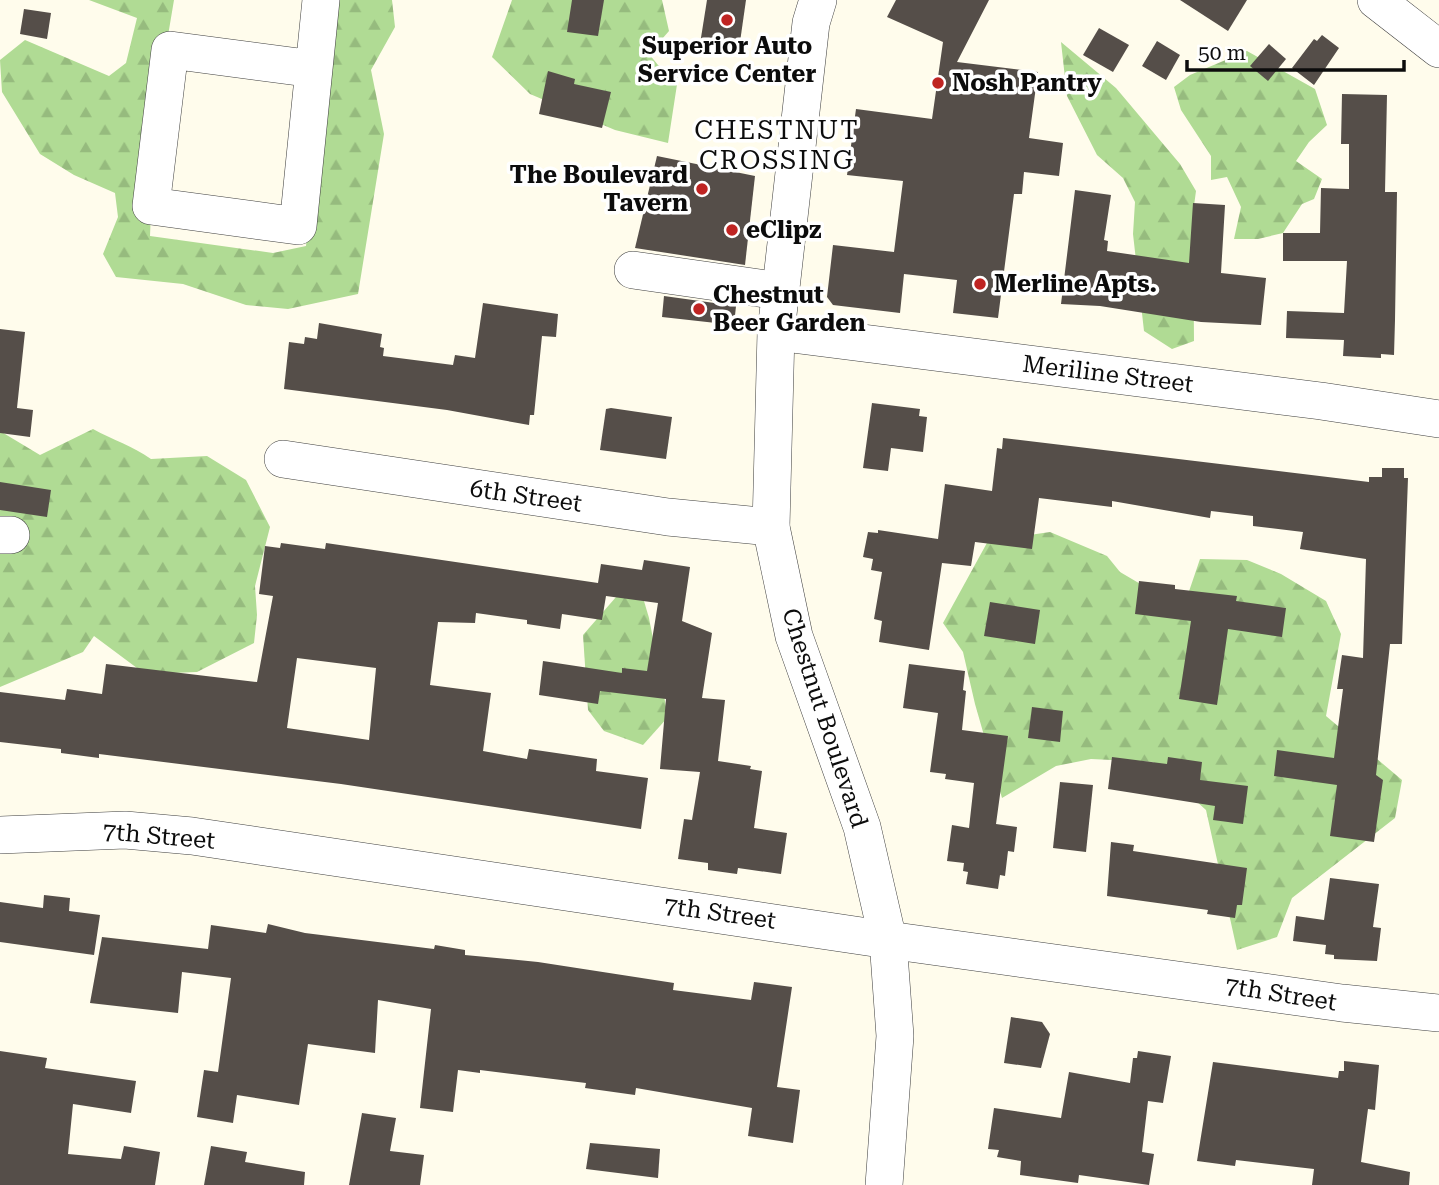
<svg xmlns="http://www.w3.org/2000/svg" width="1439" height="1185" font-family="'Roboto Serif',serif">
  <defs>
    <pattern id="forest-firs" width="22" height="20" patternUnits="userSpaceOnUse" patternTransform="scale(1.75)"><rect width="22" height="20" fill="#b0db94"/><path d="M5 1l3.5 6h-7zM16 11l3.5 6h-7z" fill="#96bb7e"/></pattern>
  </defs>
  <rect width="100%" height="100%" fill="#fffcec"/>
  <g fill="url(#forest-firs)">
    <path d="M89,0H174L155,113L150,236L273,253L306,246L322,50L332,0H392L395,27L371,70L384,134L358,294L288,309L246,305L183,284L116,277L103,254L118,217L115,193L74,175L40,154L2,92L0,60L25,40L109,76L126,63L137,18Z"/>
    <path d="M512,0H662L669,31L649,54L658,65L678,78L668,143L615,130L530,94L492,57Z"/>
    <path d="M1061,42L1116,88L1180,164L1196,191L1193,213L1194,341L1172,349L1144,331L1133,234L1135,202L1123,178L1097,155L1067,96Z"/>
    <path d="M1247,51L1315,89L1327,125L1309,142L1296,161L1322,179L1314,199L1302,204L1283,233L1258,239H1234L1241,207L1227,177L1211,180V156L1181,110L1174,87L1190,75Z"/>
    <path d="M93,429C113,440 133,446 151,459L207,456L246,480L270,527L255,586L257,615L254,643L197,672L145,674L94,636L83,652L0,687V431L40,455Z"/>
    <path d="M1050,532L1107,556L1120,572L1183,609L1200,559L1247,560L1281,574L1326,601L1341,634L1326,716L1402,780L1395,818L1292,898L1277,937L1237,950L1206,810L1153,762L1091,759L1056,766L1002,798L975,704L963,652L943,623L988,541Z"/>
    <path d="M636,574L649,618L668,717L643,745L604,731L588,710L583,635Z"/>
  </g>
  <g fill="#554e49" fill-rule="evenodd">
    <path d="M572,0H604L598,36L567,32Z"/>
    <path d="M707,0H746L739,49L700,44Z"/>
    <path d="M896,0H989L957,62L1038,72L1029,138L1063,143L1059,176L1024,172L1022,194H1014L998,318L953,313L957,280L904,274L900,313L833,305L827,297L833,245L894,252L903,181L847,175L856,109L932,119L943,42L887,17Z"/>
    <path d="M1180,0H1247L1228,31Z"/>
    <path d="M24,9L51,13L47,39L20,34Z"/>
    <path d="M1099,28L1129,45L1113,72L1083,55Z"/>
    <path d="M1322,35L1339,48L1314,85L1292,68L1314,39L1317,41Z"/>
    <path d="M1157,41L1180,55L1166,80L1142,66Z"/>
    <path d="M1269,44L1286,59L1268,81L1250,66Z"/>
    <path d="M548,71L575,79L574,84L611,92L602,128L539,114Z"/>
    <path d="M1342,94L1387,95L1385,192H1397L1395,320L1394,355L1381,354V358L1343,356L1344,340L1286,338L1287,311L1344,313L1347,261H1283V233H1320L1321,188L1349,189V144H1341Z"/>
    <path d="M657,156L755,176L745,265L635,248Z"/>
    <path d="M1075,190L1111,195L1104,240L1108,241L1107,251L1189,263L1193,203L1225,205L1221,273L1266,278L1261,325L1201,322L1100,306L1061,304Z"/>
    <path d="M664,296L736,306L734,325L662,317Z"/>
    <path d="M483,303L558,314L556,337L542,336L534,415H530L529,425L447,410L284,389L289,342L304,344L305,337L317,339L319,323L382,334L380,347L384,348L383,356L453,365L455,355L475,358Z"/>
    <path d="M0,329L25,332L17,408L33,410L30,437L0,433Z"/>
    <path d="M872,403L920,409L919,416L927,417L923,452L891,448L888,471L863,468Z"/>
    <path d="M611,408L672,417L666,459L600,450L606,409Z"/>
    <path d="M1003,438L1369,482V477H1382V468H1404V478H1408L1402,644H1390L1376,775L1383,780L1374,842L1330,836L1337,785L1274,776L1277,750L1334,758L1343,689H1337L1342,655L1363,658L1366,559L1300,549L1303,532L1253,526V516L1211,511L1210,518L1112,501V507L1039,498L1032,549L975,542L971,566L942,563L929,650L879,642L882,621L874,619L882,572L871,570L873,559L863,557L868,532L878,533V530L938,539L945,484L992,491L997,448L1002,449Z"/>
    <path d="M0,482L51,490L47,517L0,510Z"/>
    <path d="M281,543L325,549L326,543L598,583L601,564L642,570L644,560L690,567L682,621L712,633L702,698L725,700L718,761L751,766L750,769L762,771L754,828L787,833L781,874L738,868L737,874L708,870V863L678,859L684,819L692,820L700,772L660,769L666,699L600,691L598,704L539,695L543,661L622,673V668L647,671L658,603L606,596L602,620L562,614L560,629L527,624V620L476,613L475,623L438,622L430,685L491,693L483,751L527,759L529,749L597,759L596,771L648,778L641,829L341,784L99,754V758L61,753V749L0,742V692L65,700L67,689L102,694L106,664L257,682L273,596L259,594L265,546L280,548ZM297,658L376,668L369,740L287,728Z"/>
    <path d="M1139,581L1175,585V589L1237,596L1236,601L1286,608L1282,637L1228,629L1217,705L1179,699L1191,621L1135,614Z"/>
    <path d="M990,602L1040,610L1035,644L984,636Z"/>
    <path d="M909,664L965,671L963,690L966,691L962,730L1008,736L996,824L1017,827L1014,852L1008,851L1005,876L1000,875L998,889L966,884L968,872L963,871L964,863L947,861L952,825L969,828L974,783L945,779L946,774L930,772L938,713L903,708Z"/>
    <path d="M1032,707L1063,711L1060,742L1028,738Z"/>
    <path d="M1112,757L1167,764L1168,757L1202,762L1200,780L1248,786L1243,824L1213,820L1215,806L1108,789Z"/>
    <path d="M1060,782L1093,785L1086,852L1053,848Z"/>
    <path d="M1111,842L1134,845L1133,851L1247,868L1242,905H1237L1235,918L1207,914L1208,910L1107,896Z"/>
    <path d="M1330,878L1379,884L1373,927L1381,928L1377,961L1334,959V955L1325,954L1326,945L1293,941L1296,916L1324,920Z"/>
    <path d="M44,895L70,898L69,911L100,915L94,955L0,942V902L43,908Z"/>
    <path d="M268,924L305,933L434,949L435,945L465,950V955L538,962L674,983L673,990L751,1000L754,982L792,987L777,1087L800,1090L793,1143L748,1136L752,1108L636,1088L635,1095L585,1088L586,1083L480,1070V1073L458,1070L453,1112L420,1108L431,1009L378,1000L375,1053L308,1044L299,1105L237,1095L233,1123L197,1117L204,1070L218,1072L231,978L182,972L178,1013L90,1003L102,937L208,949L211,925L266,933Z"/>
    <path d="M1011,1017L1042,1022L1050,1034L1041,1068L1004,1063Z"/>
    <path d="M0,1051L47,1058L45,1068L136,1081L131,1113L73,1104L68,1154L121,1159L124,1146L160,1152L155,1185H0Z"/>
    <path d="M1138,1051L1171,1056L1163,1103L1148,1101L1142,1152L1154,1154L1149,1185L1079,1175L1078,1183L1020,1175L1021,1161L997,1157L999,1150L988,1149L994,1108L1061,1118L1069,1072L1130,1083L1133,1058H1137Z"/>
    <path d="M1344,1061L1379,1065L1375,1110L1368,1109L1361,1162L1410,1172L1409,1185H1312L1314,1169L1236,1160L1235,1166L1197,1161L1213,1062L1338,1078L1339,1071H1344Z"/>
    <path d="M362,1113L396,1118L390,1151L424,1155L420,1185H349Z"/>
    <path d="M590,1143L660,1149L658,1178L586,1169Z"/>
    <path d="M211,1146L247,1152L245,1162L305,1172L304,1185H204Z"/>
  </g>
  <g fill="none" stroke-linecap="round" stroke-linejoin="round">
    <g stroke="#3f3f3f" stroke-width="38">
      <g id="minor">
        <path d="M818,0L811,23L776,332L771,527L794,636L862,827L888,940L895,1036L884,1185"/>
        <path d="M1376,0L1439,49"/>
        <path d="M314,69L170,50L151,206L298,226L321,0"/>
        <path d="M633,270L780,291"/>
        <path d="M776,332L1321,401L1439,419"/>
        <path d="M283,459L668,517L771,527"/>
        <path d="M0,535H11"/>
        <path d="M0,835L125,830L192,836L888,940L1342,1003L1439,1013"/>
      </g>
    </g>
    <use href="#minor" stroke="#fff" stroke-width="37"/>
  </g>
  <g fill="#bf2422" stroke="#fff" stroke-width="2.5">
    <circle cx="727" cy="20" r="7"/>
    <circle cx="938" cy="83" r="7"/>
    <circle cx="702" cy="189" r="7"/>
    <circle cx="732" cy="230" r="7"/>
    <circle cx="980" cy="284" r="7"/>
    <circle cx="699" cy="309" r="7"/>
  </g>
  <g text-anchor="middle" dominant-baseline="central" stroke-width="7" stroke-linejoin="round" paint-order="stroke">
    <g font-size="24" font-weight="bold" fill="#0c0c0c" stroke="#fff" text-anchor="start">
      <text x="727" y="46" text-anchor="middle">Superior Auto<tspan x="727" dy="28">Service Center</tspan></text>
      <text x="952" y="83">Nosh Pantry</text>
      <text x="688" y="175" text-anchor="end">The Boulevard<tspan x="688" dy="28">Tavern</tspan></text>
      <text x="746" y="230">eClipz</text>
      <text x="994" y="284">Merline Apts.</text>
      <text x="713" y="295">Chestnut<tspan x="713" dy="28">Beer Garden</tspan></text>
    </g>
    <g font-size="24" fill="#0c0c0c" stroke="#fff">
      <text transform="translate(1108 374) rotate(7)">Meriline Street</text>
      <text transform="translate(526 496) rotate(8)">6th Street</text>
      <text transform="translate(825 718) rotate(72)">Chestnut Boulevard</text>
      <text transform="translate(159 836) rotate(5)">7th Street</text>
      <text transform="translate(720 913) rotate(8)">7th Street</text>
      <text transform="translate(1281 994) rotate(9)">7th Street</text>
    </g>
    <g font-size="26" letter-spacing="2" fill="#0c0c0c" stroke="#fff">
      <text x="777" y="130">CHESTNUT<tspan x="777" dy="30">CROSSING</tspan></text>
    </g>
  </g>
  <path d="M1187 60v10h217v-10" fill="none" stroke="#0c0c0c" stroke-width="3.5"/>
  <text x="1198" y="60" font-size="21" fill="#0c0c0c" stroke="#ffffff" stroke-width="5" paint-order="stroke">50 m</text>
</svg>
